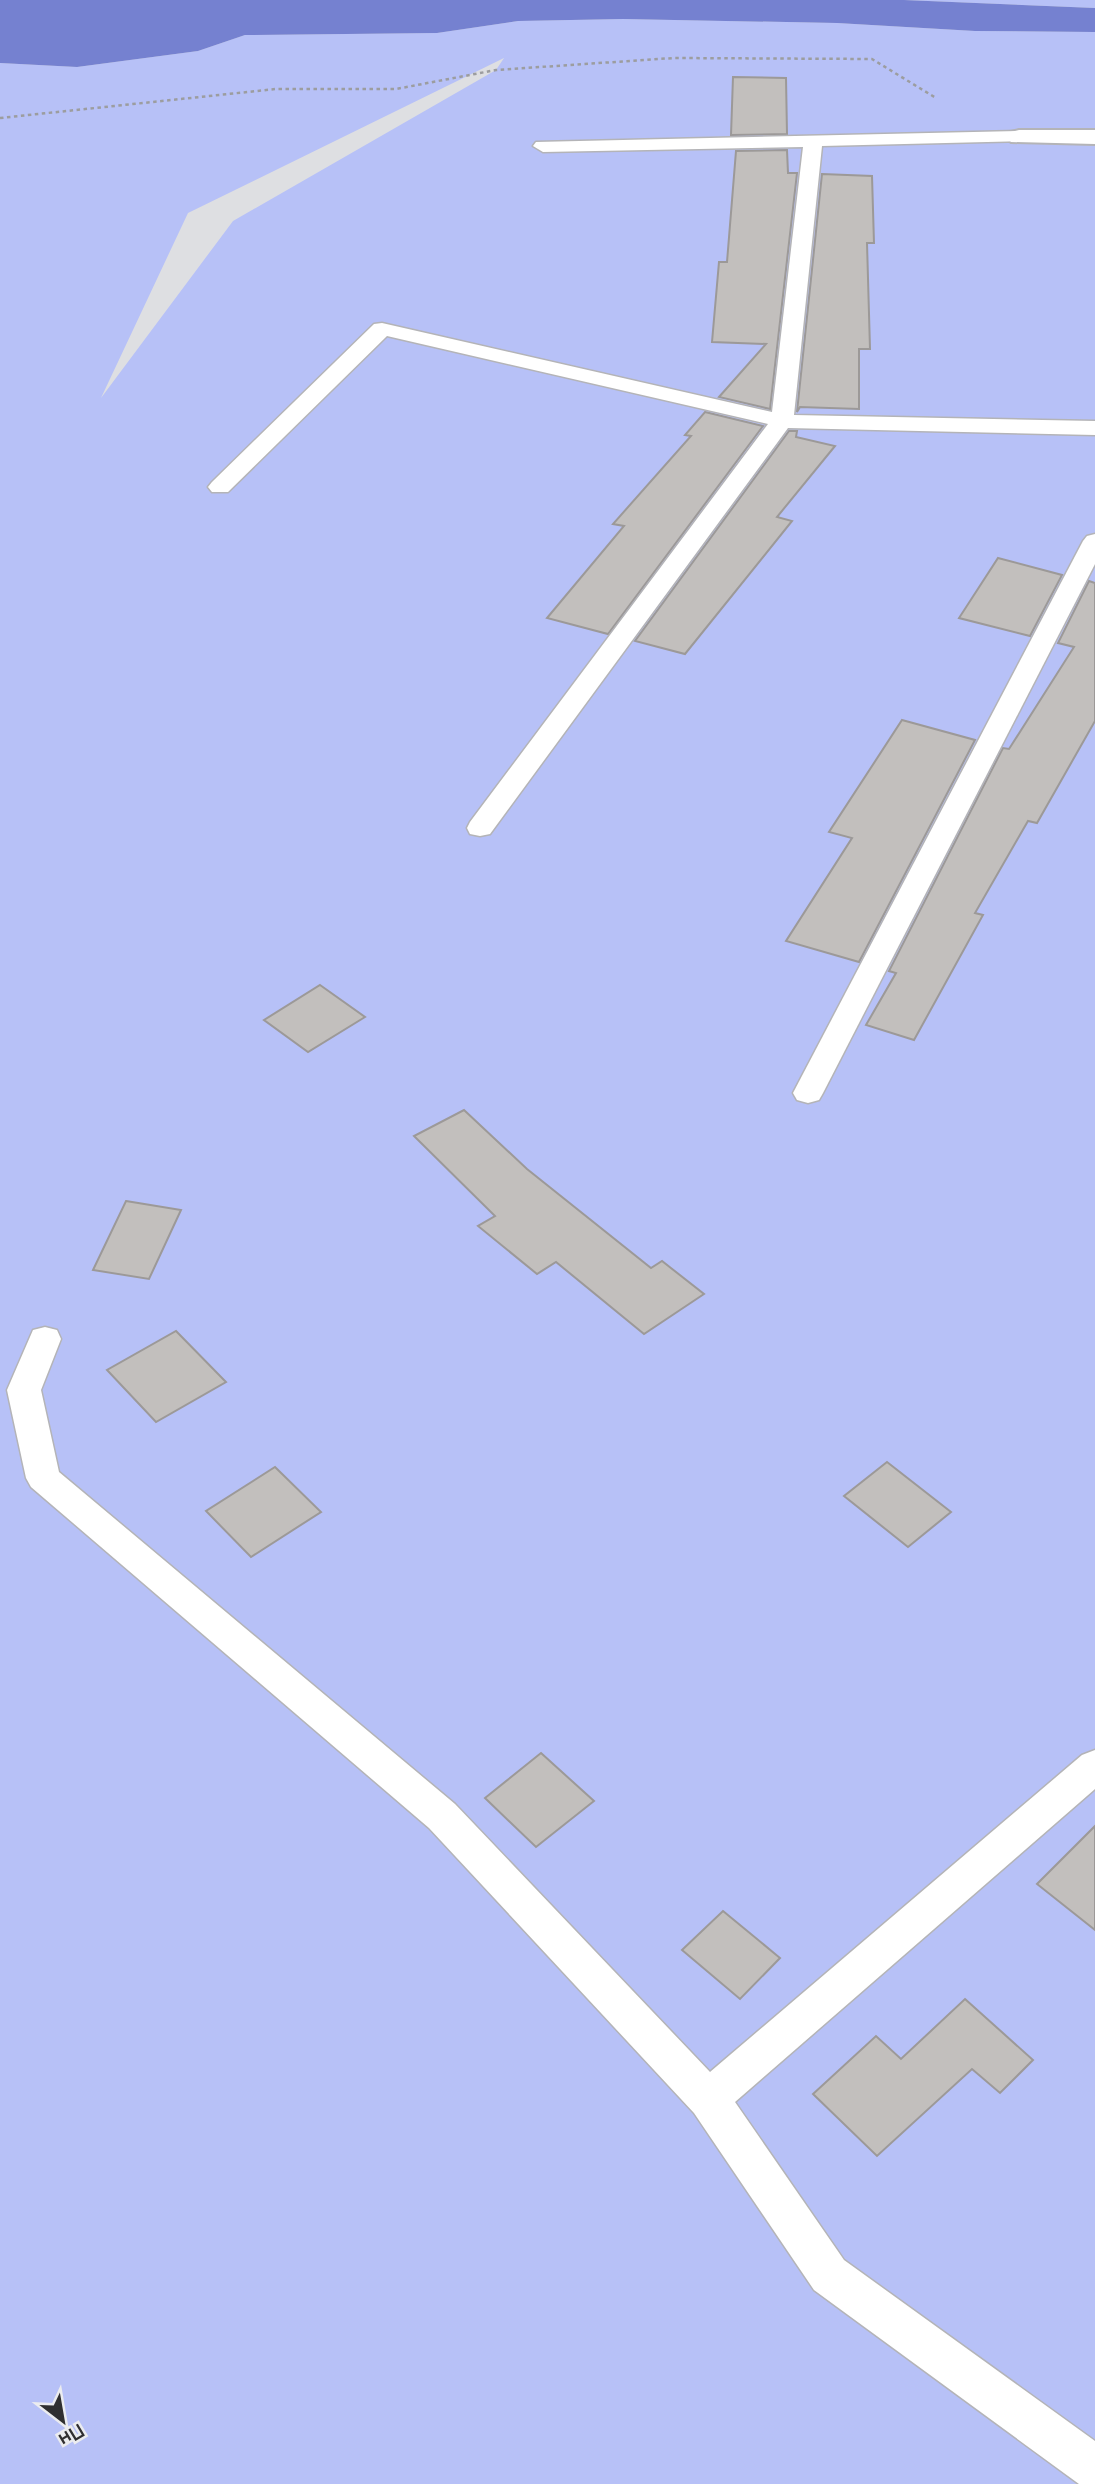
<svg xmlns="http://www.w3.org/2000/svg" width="1095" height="2484" font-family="Manrope,sans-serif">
  <rect width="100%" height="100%" fill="#dedfe2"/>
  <g fill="#b7c1f7" fill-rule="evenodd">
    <path d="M904,0H1095V8Z"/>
    <path d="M623,19L837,23L975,31L1095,32V2484H0V63L77,67L198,51L245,35L437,33L518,21ZM504,58L496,70L233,221L101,398L188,213Z"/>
  </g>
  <path fill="#7581d0" d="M0,0H904L1095,8V32L975,31L837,23L623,19L518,21L437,33L245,35L198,51L77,67L0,63Z"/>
  <g fill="#c2bfbd" stroke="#9c9998" stroke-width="2">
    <path d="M733,77L786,78L787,134L731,135Z"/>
    <path d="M787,150L788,173H797L770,409L719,397L766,344L712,342L719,262H727L736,151Z"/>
    <path d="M822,174L872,176L874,243H867L870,349H859V409L800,407L797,412Z"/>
    <path d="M705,412L763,426L608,634L547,618L624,526L613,524L691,436L685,435Z"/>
    <path d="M789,431H797L796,437L835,446L777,517L792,521L685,654L635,641Z"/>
    <path d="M998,558L1062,575L1030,636L959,618Z"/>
    <path d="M1089,581L1095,583V721L1037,823L1028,821L975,913L983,915L914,1040L866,1025L896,973L889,971L1003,748L1009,749L1074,647L1058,643Z"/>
    <path d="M902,720L975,740L859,962L786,941L852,838L829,832Z"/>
    <path d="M320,985L365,1017L308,1052L264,1020Z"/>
    <path d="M464,1110L527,1169L651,1268L662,1261L704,1294L644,1334L556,1262L537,1274L478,1226L495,1216L414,1136Z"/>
    <path d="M126,1201L181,1210L149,1279L93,1270Z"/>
    <path d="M176,1331L226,1382L156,1422L107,1370Z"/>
    <path d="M887,1462L951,1512L908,1547L844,1496Z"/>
    <path d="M275,1467L321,1512L251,1557L206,1511Z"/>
    <path d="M541,1753L594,1801L536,1847L485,1798Z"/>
    <path d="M1095,1826V1930L1037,1884Z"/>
    <path d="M723,1911L780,1958L740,1999L682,1950Z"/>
    <path d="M965,1999L1033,2060L1000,2093L972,2069L877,2156L813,2094L876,2036L901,2059Z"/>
  </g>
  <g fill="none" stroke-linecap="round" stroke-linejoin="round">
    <g stroke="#b4b4b7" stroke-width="3">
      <g id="lane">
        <path d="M1019,131L1026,133L1029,137L1026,141L822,146L794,415L1095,421V435L788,428L490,834L480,836L470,834L467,828L470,822L768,424L387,336L228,492H212L208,487L212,482L374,324L382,323L772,412L803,147L543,152L533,146L536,142Z"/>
        <path d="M1095,534V564L823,1093L819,1100L808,1103L797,1100L793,1093L1083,541L1087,536Z"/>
        <path d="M45,1327L57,1330L61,1339L41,1390L59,1472L455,1804L710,2072L1082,1755L1095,1750V1789L735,2102L844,2260L1095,2441V2484H1079L814,2290L694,2113L429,1828L31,1487L26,1478L7,1390L33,1330Z"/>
      </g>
    </g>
    <g stroke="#b4b4b7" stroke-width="4">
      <path id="street" d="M1019,130H1095V144L1011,142L1007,137L1011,132Z"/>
    </g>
    <path stroke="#9c9d9f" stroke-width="2.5" stroke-dasharray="3.5 3.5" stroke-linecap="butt" d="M0,118L276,89H396L496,70L674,58L872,59L936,98"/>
    <use href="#lane" fill="#fff" fill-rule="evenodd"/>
    <use href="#street" fill="#fff" fill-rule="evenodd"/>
  </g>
  <g transform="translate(63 2421) rotate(149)" stroke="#ebecef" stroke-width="5" paint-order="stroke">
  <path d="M0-5L12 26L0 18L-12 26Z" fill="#2f2f30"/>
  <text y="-10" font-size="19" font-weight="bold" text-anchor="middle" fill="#2f2f30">Пн</text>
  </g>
</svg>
